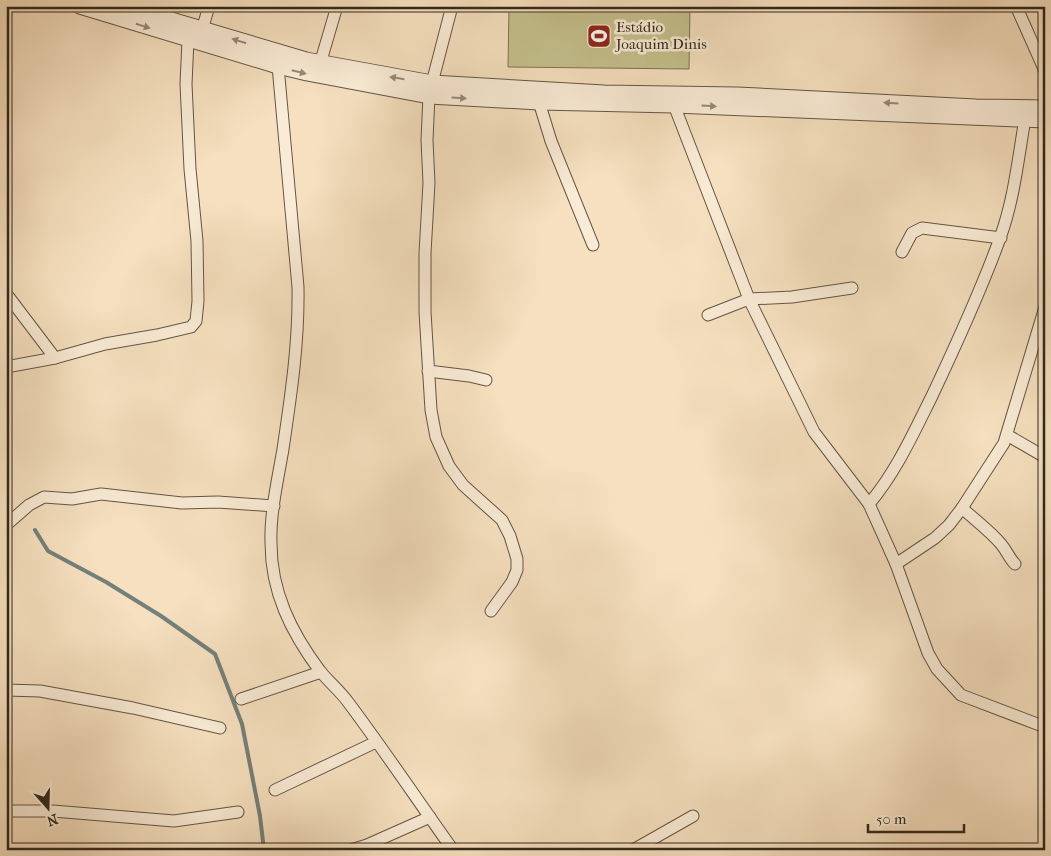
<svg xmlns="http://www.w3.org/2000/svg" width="1051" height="856" font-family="'IM FELL French Canon',serif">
  <rect width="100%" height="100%" fill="#f6e0bf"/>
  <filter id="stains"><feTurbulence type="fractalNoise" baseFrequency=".004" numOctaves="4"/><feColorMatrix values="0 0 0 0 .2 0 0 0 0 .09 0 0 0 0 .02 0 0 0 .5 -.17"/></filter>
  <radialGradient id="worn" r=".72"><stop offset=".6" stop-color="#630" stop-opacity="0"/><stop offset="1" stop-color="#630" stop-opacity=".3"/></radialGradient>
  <path fill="#c4c08d" stroke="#7b7455" d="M509,6H690L689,69L508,67Z"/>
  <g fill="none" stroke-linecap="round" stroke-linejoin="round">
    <path stroke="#73807b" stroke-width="4" d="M35,530L48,551L106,582L161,616L215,654L242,724L260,816L264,850"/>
    <g stroke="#635646" stroke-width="13">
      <g id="minor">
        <path d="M1016,6L1045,71"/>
        <path d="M202,30L209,6"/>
        <path d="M320,64L337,6"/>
        <path d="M278,66L298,287C299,342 291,395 283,449C278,479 270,512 271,543C271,592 291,632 320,671C329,682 340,691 348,702C384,750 418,801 453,850"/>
        <path d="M432,83L452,6"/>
        <path d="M429,96L427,140L429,183L425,253V312L431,410L436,437L449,466L463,485L502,520L510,536L517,559V570L512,582L491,611"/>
        <path d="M539,102L551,141L593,245"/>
        <path d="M674,105L749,299L814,432L869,504L896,564L928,653L937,669L961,695L1045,727"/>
        <path d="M902,252L912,233L922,228L1001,238"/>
        <path d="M8,296L55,358"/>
        <path d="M708,315L749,299L792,297L852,288"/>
        <path d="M6,367L55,358L105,344L157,335L191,327L196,321L198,301L197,241L190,169L186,84L188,40"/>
        <path d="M428,371L469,376L486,380"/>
        <path d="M1007,435L1045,457"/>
        <path d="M869,504C896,472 913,434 932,396C956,345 981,291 1000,238C1014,200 1018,159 1025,119"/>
        <path d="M962,508C975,520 990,531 1001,544C1007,551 1009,558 1015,564"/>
        <path d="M6,525L29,505L44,497L72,499L101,494L182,503L218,502L274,506"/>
        <path d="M896,564L935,538L949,525L962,508L1004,443L1045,307"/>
        <path d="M6,690L40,691L133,708L220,728"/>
        <path d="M241,699L321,672"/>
        <path d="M275,790L376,742"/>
        <path d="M6,811H53L174,821L238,812"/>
        <path d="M351,850L367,845L430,817"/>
        <path d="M633,850L693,816"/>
      </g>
    </g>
    <g stroke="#635646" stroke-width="17">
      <g id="tertiary">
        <path d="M80,6L278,66L307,73L429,96L539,102L674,105L1045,120"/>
        <path d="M124,6L306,60L432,83L604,93L737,95L976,107L1045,108"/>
      </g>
    </g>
    <use href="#minor" stroke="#f9ebd5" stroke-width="11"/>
    <use href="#tertiary" stroke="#f9ebd5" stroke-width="15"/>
  </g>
  <defs><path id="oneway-solid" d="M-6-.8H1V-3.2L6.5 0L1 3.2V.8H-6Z" transform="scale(1.25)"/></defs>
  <g fill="#968a79">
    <use href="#oneway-solid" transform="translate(143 26) rotate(17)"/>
    <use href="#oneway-solid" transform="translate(239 41) rotate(-162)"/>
    <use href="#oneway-solid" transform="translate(299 72) rotate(14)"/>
    <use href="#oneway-solid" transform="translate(397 78) rotate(-171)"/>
    <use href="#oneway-solid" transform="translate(459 98) rotate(4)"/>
    <use href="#oneway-solid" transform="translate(891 103) rotate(-177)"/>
    <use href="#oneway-solid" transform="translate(709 106) rotate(3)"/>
  </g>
  <defs>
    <g id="stadium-square" transform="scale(1.25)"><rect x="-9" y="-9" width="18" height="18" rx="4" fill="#8f2418" stroke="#f9ebd5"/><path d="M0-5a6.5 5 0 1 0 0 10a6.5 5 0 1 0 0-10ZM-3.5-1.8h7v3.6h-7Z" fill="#fff"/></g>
  </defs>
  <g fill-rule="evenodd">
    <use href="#stadium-square" x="599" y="36"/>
  </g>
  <g text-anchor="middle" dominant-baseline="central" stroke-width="5" stroke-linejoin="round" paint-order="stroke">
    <g font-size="15" fill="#32281d" stroke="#f9ebd5" text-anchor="start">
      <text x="616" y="27">Estádio<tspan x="616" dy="17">Joaquim Dinis</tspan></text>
    </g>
  </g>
  <rect width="1051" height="856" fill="none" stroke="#f6e0bf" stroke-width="25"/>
  <rect x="8" y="8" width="1036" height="841" fill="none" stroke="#32281d" stroke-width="2.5"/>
  <rect x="12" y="12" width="1026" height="831" fill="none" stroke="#32281d"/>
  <g transform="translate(48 808) rotate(160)" stroke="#f9ebd5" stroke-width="4" paint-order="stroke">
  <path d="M0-4L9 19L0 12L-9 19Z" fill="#32281d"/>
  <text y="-8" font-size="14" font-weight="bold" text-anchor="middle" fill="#32281d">N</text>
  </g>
  <path d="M868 824v8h96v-8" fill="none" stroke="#32281d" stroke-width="2.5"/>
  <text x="876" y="824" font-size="15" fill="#32281d" stroke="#f9ebd5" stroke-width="4" paint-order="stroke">50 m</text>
  <rect width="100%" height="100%" filter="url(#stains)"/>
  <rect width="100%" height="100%" fill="url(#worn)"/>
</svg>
